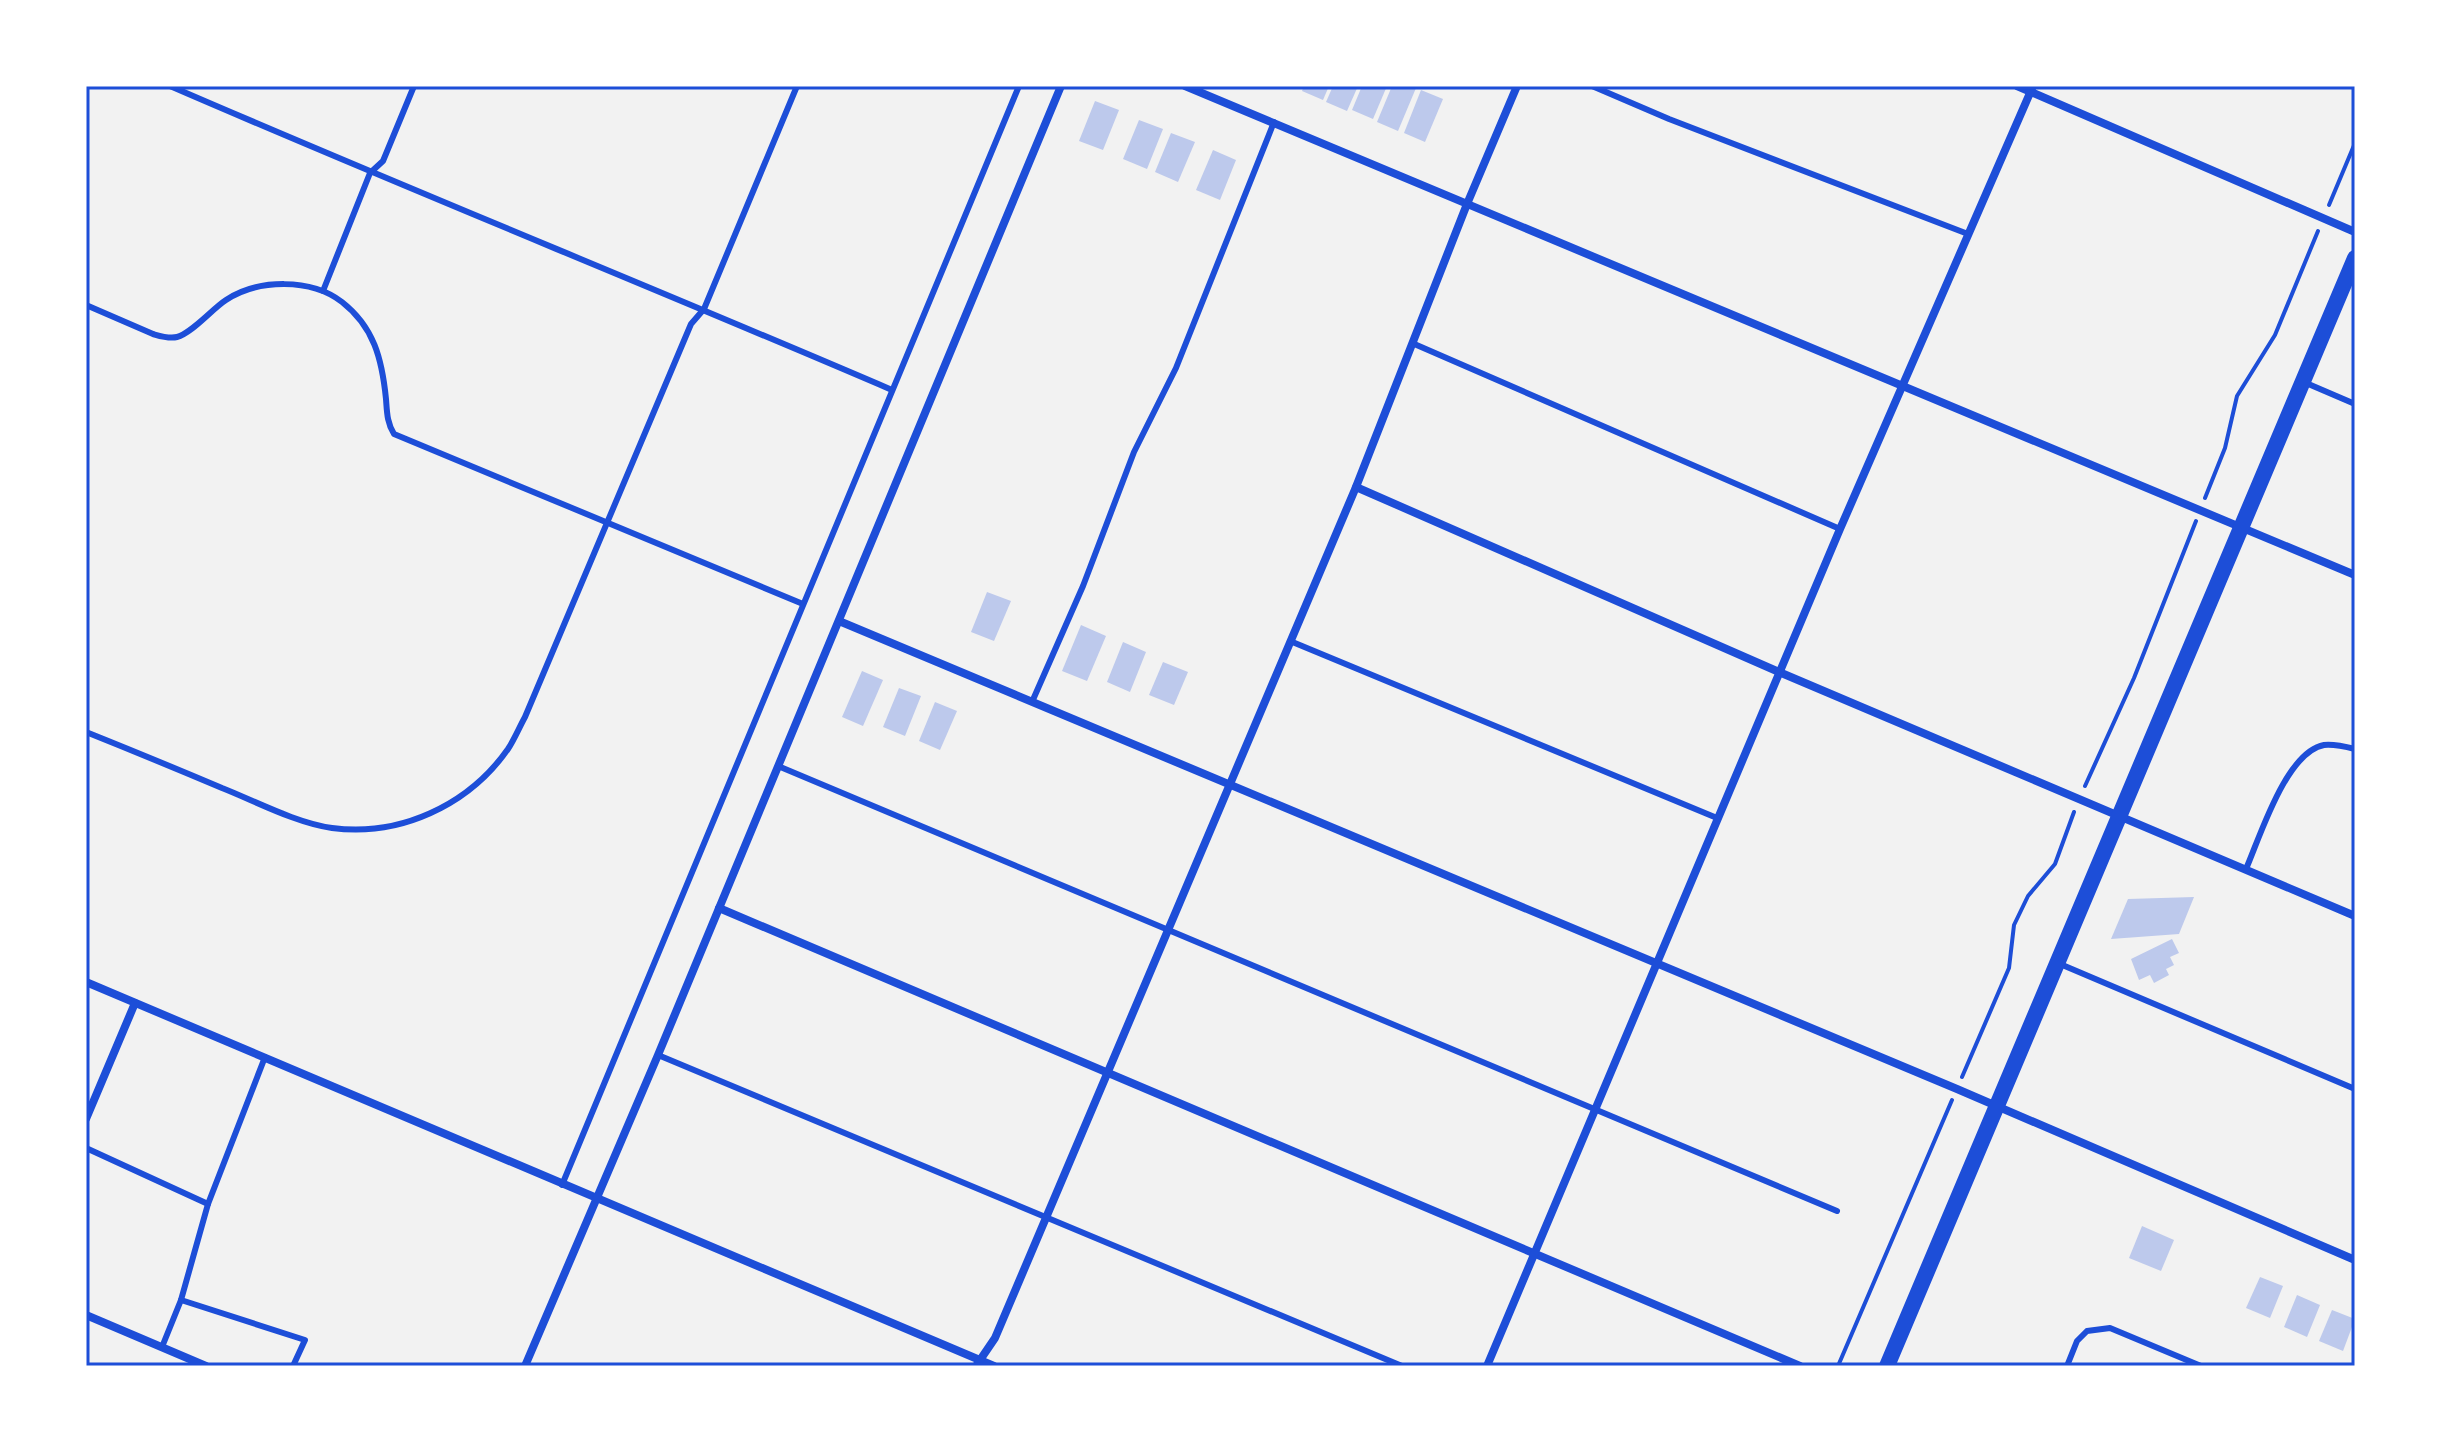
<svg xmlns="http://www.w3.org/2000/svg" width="2441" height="1452" font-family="'PT Serif',serif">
  <rect width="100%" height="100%" fill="#f2f2f2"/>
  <g fill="#bdc9ec">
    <path d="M1304,86H1329L1323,100L1302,91Z"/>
    <path d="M1333,86H1358L1347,111L1326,102Z"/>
    <path d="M1362,86H1387L1373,119L1352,110Z"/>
    <path d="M1392,86L1416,88L1398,131L1377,122Z"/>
    <path d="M1421,90L1443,99L1425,142L1404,133Z"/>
    <path d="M1095,101L1119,110L1103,150L1079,141Z"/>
    <path d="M1139,120L1163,129L1147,169L1123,159Z"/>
    <path d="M1171,133L1195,142L1178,182L1155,172Z"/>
    <path d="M1213,150L1236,160L1220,200L1196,190Z"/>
    <path d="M987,592L1011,601L994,641L971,632Z"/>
    <path d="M1081,625L1106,636L1087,681L1062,671Z"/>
    <path d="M1123,642L1146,652L1130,692L1107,682Z"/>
    <path d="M1163,662L1188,672L1174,705L1149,695Z"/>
    <path d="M862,671L883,680L863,726L842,717Z"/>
    <path d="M899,688L921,696L905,736L883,727Z"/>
    <path d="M935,702L957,711L940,750L919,741Z"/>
    <path d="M2194,897L2179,934L2111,939L2128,899Z"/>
    <path d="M2172,939L2179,953L2170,957L2174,965L2166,969L2169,975L2154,983L2150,975L2139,980L2131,959Z"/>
    <path d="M2142,1226L2174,1240L2161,1271L2129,1258Z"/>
    <path d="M2260,1277L2283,1286L2270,1318L2246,1308Z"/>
    <path d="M2297,1295L2320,1305L2307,1337L2284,1327Z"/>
    <path d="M2332,1310L2355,1319L2343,1351L2319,1341Z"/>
  </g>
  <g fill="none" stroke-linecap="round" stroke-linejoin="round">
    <g stroke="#1d4ed8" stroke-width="4">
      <path d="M2329,205L2355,143"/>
      <path d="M2205,498L2225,448L2237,396L2275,335L2318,231"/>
      <path d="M2085,786L2134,678L2196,521"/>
      <path d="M1962,1077L2009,968L2014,925L2028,896L2055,864L2074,812"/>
      <path d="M1838,1366L1952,1100"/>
    </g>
    <g stroke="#1d4ed8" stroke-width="6">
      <path d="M170,86C410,190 652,287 892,390"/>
      <path d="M1592,86L1669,119L1968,234"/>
      <path d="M323,291L370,173L383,161L414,86"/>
      <path d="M86,305L153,334C160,336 169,339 177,337C192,333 212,309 226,300C258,279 311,278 342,302C374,327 382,359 386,399C387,412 387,423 394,434L803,604"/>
      <path d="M1412,343L1840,529"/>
      <path d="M2306,383L2355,404"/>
      <path d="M1290,641L1717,818"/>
      <path d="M1032,702L1083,586L1134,452L1176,368L1274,122"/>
      <path d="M86,732C131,750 177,769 222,788C255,801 296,823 332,828C399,837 468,806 508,749C514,740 519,728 525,717L691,324L704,309L797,86"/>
      <path d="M778,766L1837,1211"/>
      <path d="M2246,869C2260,837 2286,752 2324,745C2333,744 2347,747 2355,749"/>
      <path d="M2060,964L2355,1089"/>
      <path d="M658,1055L1402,1366"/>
      <path d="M86,1148L208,1204"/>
      <path d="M562,1185L1019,86"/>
      <path d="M181,1300L305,1340L293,1366"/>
      <path d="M162,1347L181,1300L208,1204L265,1057"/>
      <path d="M2067,1366L2077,1341L2087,1331L2110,1328L2201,1366"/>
    </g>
    <g stroke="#1d4ed8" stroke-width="8">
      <path d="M1185,86L2355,575"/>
      <path d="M2017,86L2355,232"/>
      <path d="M1356,487L1779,672L2355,916"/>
      <path d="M839,621L1957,1089L2355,1260"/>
      <path d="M719,908L1800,1366"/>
      <path d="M86,982L994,1366"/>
      <path d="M86,1119L135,1003"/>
      <path d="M86,1315L206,1366"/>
      <path d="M525,1366L658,1055L1061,86"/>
      <path d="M976,1366L995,1338L1356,487L1467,204L1517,86"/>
      <path d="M1487,1366L1840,529L2033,86"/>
    </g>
    <path stroke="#1d4ed8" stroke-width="16" d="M1887,1366L2355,258"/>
  </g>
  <rect width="2441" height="1452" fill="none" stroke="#ffffff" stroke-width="176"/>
  <rect x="88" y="88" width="2265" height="1276" fill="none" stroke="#1d4ed8" stroke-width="3"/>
</svg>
